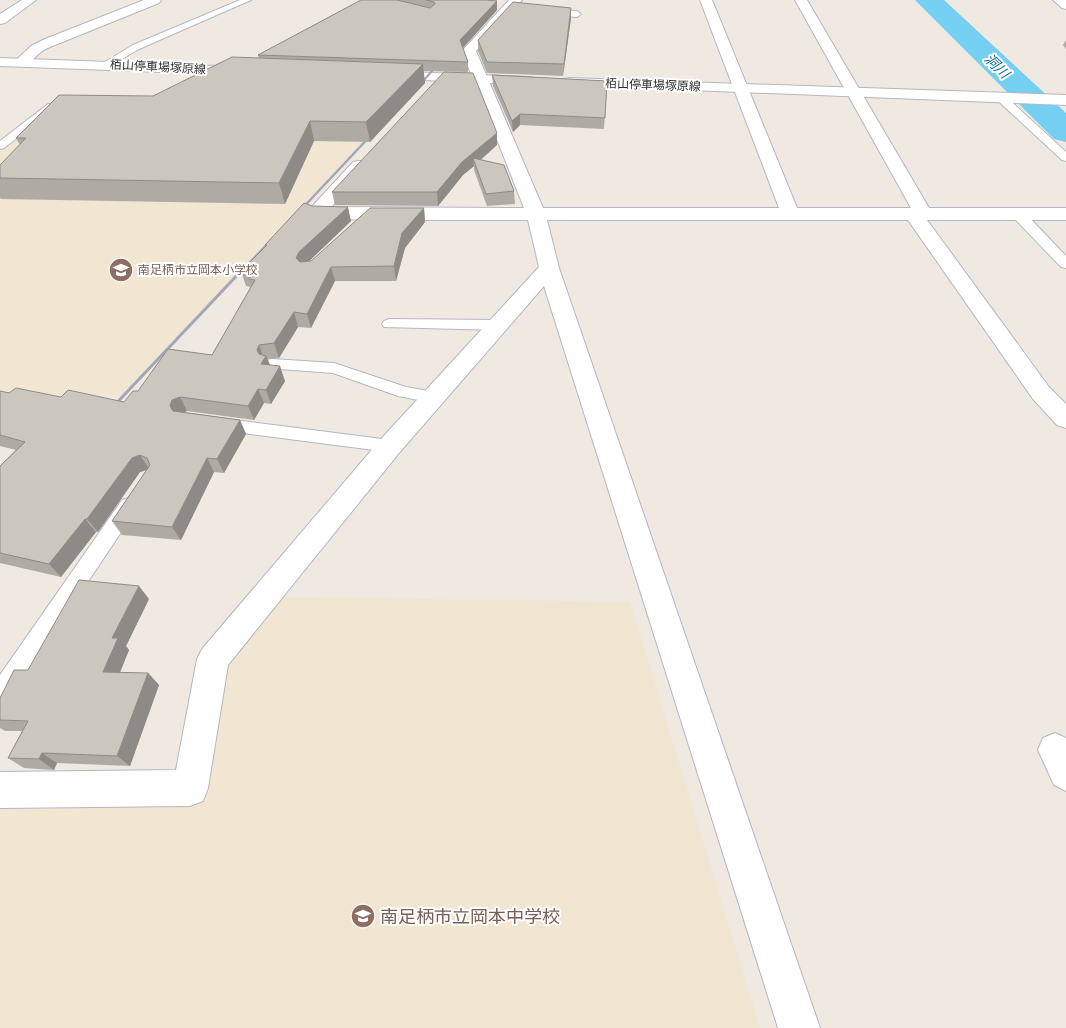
<svg xmlns="http://www.w3.org/2000/svg" width="1066" height="1028" font-family="Roboto,'Noto Sans JP',sans-serif">
  <rect width="100%" height="100%" fill="#efe9e1"/>
  <g fill="#f0e6d1">
    <path d="M49,110L388,116L121,396L0,392V149Z"/>
    <path d="M276,597L630,602L760,1028H0V804L198,800L228,653Z"/>
  </g>
  <g fill="none" stroke-linecap="round" stroke-linejoin="round">
    <path fill="#75cff0" fill-rule="evenodd" d="M915,0H944L1066,113V142L1054,139Z"/>
    <g stroke="#b4b7c1" stroke-width="2">
      <g id="lane">
        <path d="M240,0H251L139,49L108,67H102L100,65L133,45Z"/>
        <path d="M546,9L577,11L581,14L577,17L543,14V10Z"/>
        <path d="M1000,94L1004,95L1066,152V161L1062,160L996,99L995,97L996,95Z"/>
        <path d="M58,103L62,104L63,106L62,108L55,109L4,148L0,149V141L48,104Z"/>
        <path d="M1018,210L1023,211L1066,256V268L1061,267L1013,217L1012,214L1013,211Z"/>
        <path d="M389,319L498,320L503,322L505,325L503,328L498,330L384,327L382,324L384,321Z"/>
        <path d="M272,359L334,363L406,387L440,393L442,397L440,401L434,403L398,396L333,373L266,368L264,364L266,360Z"/>
        <path d="M218,418L390,440L396,442L399,446L396,450L390,452L218,430L212,428L210,424L212,420Z"/>
        <path d="M129,498L136,500L138,505L136,510L8,701L0,704V675L122,500Z"/>
      </g>
    </g>
    <g stroke="#b4b7c1" stroke-width="2">
      <g id="street">
        <path d="M22,0H36L5,23L0,24V14Z"/>
        <path d="M144,0H161L159,3L55,45C50,47 44,49 40,53C32,59 27,68 16,65L14,62L31,46L45,39Z"/>
        <path d="M509,0H522L476,51L543,208H779L700,0H712L797,208H911L795,0H807L929,208H1066V220H927L1049,387L1066,404V428L1057,425L1033,399L908,220H547L559,268L820,1028H778L544,286L399,453L228,665L208,788L203,801L190,806L0,808V772L176,770L197,659L202,649L381,439L539,267L528,220H370L316,218L309,216L307,212L353,162L359,161L365,162L368,166L331,207L524,208L462,51Z"/>
        <path d="M1055,733L1066,738V791L1054,785L1038,750L1043,738Z"/>
      </g>
    </g>
    <g stroke="#b4b7c1" stroke-width="2">
      <g id="secondary">
        <path d="M1053,0H1066V9L1062,8Z"/>
        <path d="M0,58L245,67L250,68L252,71L250,74L245,75L0,66Z"/>
        <path d="M385,71L530,77L535,78L537,81L535,84L530,85L380,78L378,75L380,72Z"/>
        <path d="M570,78L1066,95V105L565,85L563,82L565,79Z"/>
      </g>
    </g>
    <use href="#lane" fill="#fff" fill-rule="evenodd"/>
    <use href="#street" fill="#fff" fill-rule="evenodd"/>
    <use href="#secondary" fill="#fff" fill-rule="evenodd"/>
    <path stroke="#a3a6b8" stroke-width="2" d="M416,89L441,61"/>
    <g stroke="#a3a6b8" stroke-width="2.5">
      <path d="M297,214L374,132"/>
      <path d="M242,271L274,237"/>
    </g>
    <path stroke="#a3a6b8" stroke-width="3" d="M109,411L243,269"/>
  </g>
  <g fill="#afaba4">
    <path d="M361,0H486L497,1V10L463,48L468,62V72L423,71L425,83L370,142L314,141L285,204L1,199L0,198V165L20,145L16,138L153,96L259,58L258,55Z"/>
    <path d="M571,8V18L563,76L487,73L478,51V40Z"/>
    <path d="M1066,40V49L1063,45Z"/>
    <path d="M492,75L607,81L604,129L520,125L513,132L493,86Z"/>
    <path d="M497,145L481,160L514,191L515,204L487,206L474,170V166L463,175L438,206L335,205L332,192Z"/>
    <path d="M424,208L425,222L405,248L396,281H335L311,328L298,327L279,358L268,359L270,365L285,381L271,404L264,403L254,420L187,411L184,412L240,420L246,434L224,473L214,472L181,540L122,535L112,521L147,470L140,472L98,532H96L61,577L0,563V466L16,450L0,446V391L9,393L124,402L138,391L212,355L251,287L246,286L241,271L266,247L265,245L351,221L309,261H311Z"/>
    <path d="M149,599L126,646L129,650L120,673H148L159,685L130,766L57,763L54,770L24,768L8,758L22,731H5L0,728V698L28,670Z"/>
  </g>
  <g fill="#8e8b86">
    <path d="M497,1V10L461,50L460,40Z"/>
    <path d="M571,8V18L563,76L564,64Z"/>
    <path d="M423,64L425,83L370,142L366,122Z"/>
    <path d="M520,114V125L513,132L512,121Z"/>
    <path d="M310,121L314,141L285,204L279,183Z"/>
    <path d="M497,133V145L475,164L473,158L474,166L463,175L438,206L437,192L462,162Z"/>
    <path d="M348,207L351,221L303,267L296,258L299,252Z"/>
    <path d="M424,208L425,222L405,248L396,281L394,266L402,233Z"/>
    <path d="M331,267L335,281L311,328L307,314Z"/>
    <path d="M294,312L298,327L279,358L274,343Z"/>
    <path d="M259,345L264,359L266,356L272,370L267,378L257,350Z"/>
    <path d="M280,366L285,381L271,404L266,390Z"/>
    <path d="M258,389L264,403L254,420L248,406Z"/>
    <path d="M180,397L187,411L179,414L177,420L170,406L172,400Z"/>
    <path d="M240,420L246,434L224,473L217,459Z"/>
    <path d="M140,455L149,469L140,472L98,532L87,519L132,458Z"/>
    <path d="M207,458L214,472L181,540L172,527Z"/>
    <path d="M85,519L96,532L61,577L49,564Z"/>
    <path d="M139,586L149,599L126,646L129,650L115,684L103,672L112,638Z"/>
    <path d="M148,673L159,685L130,766L117,756Z"/>
    <path d="M42,753L57,763L54,770L39,759Z"/>
  </g>
  <g fill="#cbc7bf" stroke="#8e8b86">
    <path d="M361,0H397L430,8L435,4L434,2L426,0H486L497,1L460,40L468,62L258,55Z"/>
    <path d="M513,2L571,8L564,64L487,62L478,40Z"/>
    <path d="M232,57L423,64L366,122L310,121L279,183L0,178V165L26,138H16L59,95L153,96Z"/>
    <path d="M444,72L473,73L497,133L462,162L437,192H332Z"/>
    <path d="M492,75L607,81L605,118L520,114L512,121Z"/>
    <path d="M473,158L504,165L514,191L486,194Z"/>
    <path d="M304,203L312,206L348,207L299,252L296,258L300,262L311,261L370,208H424L402,233L394,266L331,267L307,314L294,312L274,343L259,345L257,350L259,354L266,356L261,364L280,366L266,390L258,389L248,406L180,397L172,400L170,406L173,411L240,420L217,459L207,458L172,527L112,521L150,465L147,458L140,455L132,458L87,519H85L49,564L0,553V466L25,442L0,435V391L9,393L16,388L61,397L68,390L124,402L133,391H138L168,349L212,355L255,280L249,279L253,274L241,271L267,245H265Z"/>
    <path d="M79,580L139,586L112,638H118L103,672L148,673L117,756L42,753L39,759L8,758L28,721L0,720V698L14,670H28Z"/>
  </g>
  <defs>
    <g id="school-disc" transform="scale(1.25)"><circle r="9.5" fill="#8d6e63" stroke="#fff"/><path d="M0-5L7-2L0 1L-7-2ZM-4 1L0 2.5L4 1V4Q0 6-4 4Z" fill="#fff"/></g>
  </defs>
  <g fill-rule="evenodd">
    <use href="#school-disc" x="121" y="270"/>
    <use href="#school-disc" x="363" y="916"/>
  </g>
  <g text-anchor="middle" dominant-baseline="central" stroke-width="4" stroke-linejoin="round" paint-order="stroke">
    <g font-size="12" fill="#2e2e2e" stroke="#fff">
      <text transform="translate(158 67) rotate(3)">栢山停車場塚原線</text>
      <text transform="translate(653 85) rotate(2)">栢山停車場塚原線</text>
    </g>
    <g font-size="12" fill="#785e54" stroke="#fff" text-anchor="start">
      <text x="138" y="270">南足柄市立岡本小学校</text>
    </g>
    <g font-size="14" font-style="italic" fill="#0d6fa3" stroke="#fff">
      <text transform="translate(997 66) rotate(44)">洞川</text>
    </g>
    <g font-size="18" fill="#785e54" stroke="#fff" text-anchor="start">
      <text x="380" y="916">南足柄市立岡本中学校</text>
    </g>
  </g>
</svg>
